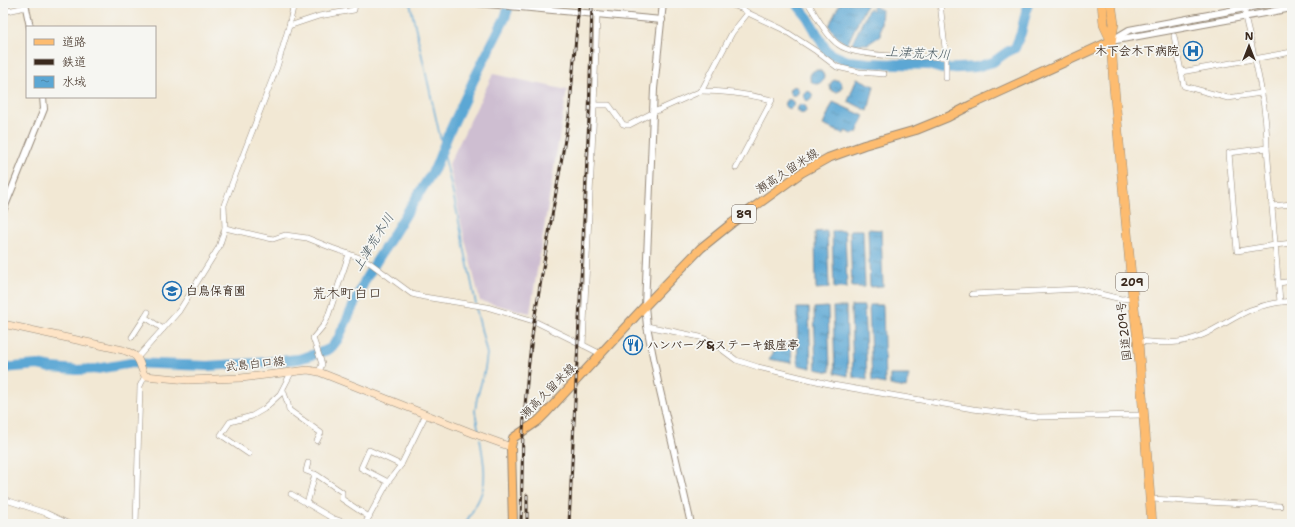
<svg xmlns="http://www.w3.org/2000/svg" width="1295" height="527" font-family="'Shantell Sans','Klee One',sans-serif">
  <defs>
    <pattern id="water-ripples" width="26" height="14" patternUnits="userSpaceOnUse"><rect width="26" height="14" fill="#5ba7d4"/><path d="M2 4q2-2 4 0t4 0M15 11q2-2 4 0t4 0" fill="none" stroke="#4c88ab"/></pattern>
  </defs>
  <rect width="100%" height="100%" fill="#f6f6f2"/>
  <filter id="ink" filterUnits="userSpaceOnUse"><feTurbulence type="fractalNoise" baseFrequency=".025" numOctaves="2"/><feDisplacementMap in="SourceGraphic" scale="8" xChannelSelector="R" yChannelSelector="G"/><feConvolveMatrix kernelMatrix="1 2 1 2 8 2 1 2 1" color-interpolation-filters="sRGB"/></filter>
  <filter id="wash" filterUnits="userSpaceOnUse"><feTurbulence type="fractalNoise" baseFrequency=".012" numOctaves="4" result="noise"/><feDisplacementMap in="SourceGraphic" scale="16" xChannelSelector="R" yChannelSelector="G"/><feGaussianBlur stdDeviation="0.9" result="paint"/><feColorMatrix in="noise" values="0 0 0 0 0 0 0 0 0 0 0 0 0 0 0 0 0 1.4 0 .05"/><feComposite in="paint" operator="in"/></filter>
  <g filter="url(#wash)">
    <rect width="100%" height="100%" fill="#f2e8d4"/>
    <path fill="#cebed1" d="M493,74L567,90L530,313L480,301L462,227L449,164Z"/>
    <g fill="url(#water-ripples)" stroke="#4b6879">
      <path d="M840,3H867L847,45L838,38L829,26Z"/>
      <path d="M874,6L882,10L880,36L868,44H852L869,8L872,10Z"/>
      <circle cx="817" cy="77" r="7"/>
      <path d="M857,78L874,86L868,111L848,101Z"/>
      <circle cx="836" cy="86" r="6"/>
      <circle cx="794" cy="91" r="4.5"/>
      <circle cx="808" cy="96" r="4.5"/>
      <circle cx="789" cy="104" r="4.5"/>
      <path d="M833,102L864,116L857,133L852,134L845,131L844,134L823,125Z"/>
      <circle cx="802" cy="109" r="4.5"/>
      <path d="M868,229L881,230L883,286L870,287Z"/>
      <path d="M850,230H863L865,287H852Z"/>
      <path d="M827,231L829,288L816,289L815,232Z"/>
      <path d="M832,231H845L847,288H834Z"/>
      <path d="M869,305H883L885,384L872,381Z"/>
      <path d="M851,306H864L867,380L853,377Z"/>
      <path d="M828,307L830,372L816,369L814,308Z"/>
      <path d="M833,307H846L848,376L835,373Z"/>
      <path d="M797,308H809L811,368L798,365Z"/>
      <path d="M780,344H791L792,363L769,359Z"/>
      <path d="M890,375H909L906,388L890,385Z"/>
    </g>
    <g fill="none" stroke-linecap="round" stroke-linejoin="round">
      <g stroke="#5ba7d4" stroke-width="1.5">
        <path d="M410,3L455,203L476,304"/>
        <path d="M476,308L487,354L485,369L477,398L475,411L479,433"/>
        <path d="M465,524C470,515 476,506 480,497C488,479 483,458 480,439"/>
      </g>
      <g stroke="#5ba7d4" stroke-width="10">
        <path d="M796,3L808,18L826,50L831,54L848,61L868,63L928,65L942,69L976,67L993,62L1007,52L1015,48L1021,33L1028,3"/>
        <path d="M3,368L38,365L52,368L77,370L97,369L131,363L207,366L256,363L299,359L325,351L331,348L338,339L366,278L435,168L448,135L474,79L505,18L510,3"/>
      </g>
    </g>
  </g>
  <g filter="url(#ink)">
    <g fill="none" stroke-linecap="round" stroke-linejoin="round">
      <g stroke="#968979" stroke-width="6">
        <g id="minor">
          <path d="M727,3L743,9L748,13L782,29L816,51L837,67L859,72L884,74"/>
          <path d="M808,3C816,15 827,37 839,45C857,58 922,57 946,57L940,3"/>
          <path d="M1243,3L1245,8V17C1255,60 1267,104 1267,148L1280,302"/>
          <path d="M3,12L26,7"/>
          <path d="M597,14L594,108L583,345L601,354"/>
          <path d="M289,26L319,16L354,10L355,3"/>
          <path d="M1174,36L1184,86L1228,98L1261,93"/>
          <path d="M946,57V78"/>
          <path d="M1181,72L1292,52"/>
          <path d="M700,91C725,91 747,94 772,100L736,168"/>
          <path d="M594,105H609L623,124L626,125H629L654,112L699,92L703,88L732,33L748,13"/>
          <path d="M1267,148L1229,153L1237,251L1275,245L1292,243"/>
          <path d="M1272,206L1292,204"/>
          <path d="M225,228L268,238L273,239L285,235L307,238L332,248L366,260L412,294L424,297L487,307L534,321L583,345"/>
          <path d="M1279,283L1292,281"/>
          <path d="M972,294L1080,289L1121,299L1133,298"/>
          <path d="M145,317L148,312"/>
          <path d="M647,326L700,337L712,342L736,360L758,367L833,385L973,409L1037,417L1143,415"/>
          <path d="M132,337L145,317L163,329"/>
          <path d="M1138,341C1150,342 1165,344 1178,342C1207,338 1225,321 1250,310C1263,305 1278,302 1292,301"/>
          <path d="M137,358L179,311L219,247L225,228L224,205L233,181L277,67L289,26L294,3"/>
          <path d="M319,372L322,364L313,338L323,326L327,319L349,254"/>
          <path d="M283,390L288,404L289,410L321,433L317,441"/>
          <path d="M249,454L221,435L230,422L252,416L264,409L280,394L292,371"/>
          <path d="M308,463L306,471L317,475L342,492V499L369,517"/>
          <path d="M388,482L361,468L369,450L401,465"/>
          <path d="M291,494L332,518L349,524"/>
          <path d="M3,499L46,513L69,524"/>
          <path d="M1151,499L1280,506"/>
          <path d="M307,504L315,474"/>
          <path d="M136,524L140,386L145,376"/>
          <path d="M365,524L388,482L401,465L426,414"/>
        </g>
      </g>
      <g stroke="#968979" stroke-width="8">
        <g id="tertiary">
          <path d="M25,3L30,27"/>
          <path d="M476,3L662,20"/>
          <path d="M663,3L654,89L645,306L647,326L658,382L691,524"/>
          <path d="M1114,39L1129,30L1272,3"/>
          <path d="M1111,41L1292,8"/>
          <path d="M3,211L44,109L43,97"/>
        </g>
      </g>
      <g stroke="#968979" stroke-width="8">
        <path id="secondary" d="M3,324L123,350C127,352 134,353 137,358C141,363 141,370 145,376L188,380L241,378L308,370L319,372L475,434L511,447"/>
      </g>
      <g stroke="#968979" stroke-width="10">
        <path id="primary" d="M513,524L511,447L513,438L538,421L545,414L645,306L701,248L732,223L801,173L828,158L864,145L916,130L948,117L971,105L1111,41"/>
      </g>
      <g stroke="#968979" stroke-width="10">
        <g id="trunk">
          <path d="M1102,3L1104,25L1111,40"/>
          <path d="M1111,3L1114,24L1111,41L1114,87L1133,298L1138,341L1152,524"/>
        </g>
      </g>
      <use href="#minor" stroke="#fff" stroke-width="5"/>
      <use href="#tertiary" stroke="#fff" stroke-width="6"/>
      <use href="#secondary" stroke="#fee4c6" stroke-width="7"/>
      <use href="#primary" stroke="#fdbc70" stroke-width="8"/>
      <use href="#trunk" stroke="#fdbc70" stroke-width="9"/>
      <g stroke="#3b2a1e" stroke-width="3">
        <g id="rail">
          <path d="M527,495V524"/>
          <path d="M521,524L523,431L528,370L534,321L569,116L579,3"/>
          <path d="M569,524L589,117L592,3"/>
        </g>
      </g>
      <use href="#rail" stroke="#f6f6f2" stroke-width="1.5" stroke-dasharray="4.5" stroke-linecap="butt"/>
    </g>
  </g>
  <defs>
    <g id="hospital-ring" transform="scale(1)"><circle r="9.5" fill="#f6f6f2" stroke="#1f6fb2" stroke-width="1.5"/><path d="M-5-5h3v3.5h4V-5h3V5h-3V1.5h-4V5h-3Z" fill="#1f6fb2"/></g>
    <g id="school-ring" transform="scale(1)"><circle r="9.5" fill="#f6f6f2" stroke="#1f6fb2" stroke-width="1.5"/><path d="M0-5L7-2L0 1L-7-2ZM-4 1L0 2.5L4 1V4Q0 6-4 4Z" fill="#1f6fb2"/></g>
    <g id="restaurant-ring" transform="scale(1)"><circle r="9.5" fill="#f6f6f2" stroke="#1f6fb2" stroke-width="1.5"/><path d="M-5-6h1v4h1v-4h1v4h1v-4h1v5L-1.5 .5V6h-2V.5L-5-1ZM5-6V6H3V1.5H1.5Q1.5-4 5-6Z" fill="#1f6fb2"/></g>
  </defs>
  <g fill-rule="evenodd">
    <use href="#hospital-ring" x="1193" y="51"/>
    <use href="#school-ring" x="172" y="291"/>
    <use href="#restaurant-ring" x="633" y="345"/>
  </g>
  <g text-anchor="middle" dominant-baseline="central" stroke-width="3.5" stroke-linejoin="round" paint-order="stroke">
    <g fill="#f6f6f2" stroke="#73675e" stroke-width="1">
      <rect x="732" y="205" width="24" height="18" rx="3"/>
      <rect x="1116" y="273" width="32" height="18" rx="3"/>
    </g>
    <g font-size="11" font-weight="bold" fill="#3b2a1e">
      <text x="744" y="214">89</text>
      <text x="1132" y="282">209</text>
    </g>
    <g font-size="12" font-weight="bold" fill="#3b2a1e" stroke="#f6f6f2" text-anchor="start">
      <text x="1179" y="51" text-anchor="end">木下会木下病院</text>
      <text x="186" y="291">白鳥保育園</text>
      <text x="647" y="345">ハンバーグ&amp;ステーキ銀座亭</text>
    </g>
    <g font-size="12" fill="#3b2a1e" stroke="#f6f6f2">
      <text transform="translate(787 171) rotate(-33)">瀬高久留米線</text>
      <text transform="translate(1124 331) rotate(-96)">国道209号</text>
      <text transform="translate(255 364) rotate(-6)">武島白口線</text>
      <text transform="translate(548 391) rotate(-45)">瀬高久留米線</text>
    </g>
    <g font-size="13" font-style="italic" fill="#46565e" stroke="#f6f6f2">
      <text transform="translate(918 53) rotate(3)">上津荒木川</text>
      <text transform="translate(373 242) rotate(-58)">上津荒木川</text>
    </g>
    <g font-size="14" fill="#3b2a1e" stroke="#f6f6f2">
      <text x="347" y="293">荒木町白口</text>
    </g>
  </g>
  <rect width="1295" height="527" fill="none" stroke="#f6f6f2" stroke-width="16"/>
  <rect x="26" y="26" width="130" height="72" fill="#f6f6f2" stroke="#aba49d"/>
  <rect x="34" y="39" width="20" height="6" fill="#fdbc70" stroke="#aba49d"/>
  <text x="62" y="46" font-size="12" fill="#3b2a1e">道路</text>
  <rect x="34" y="59" width="20" height="6" fill="#3b2a1e" stroke="#aba49d"/>
  <text x="62" y="66" font-size="12" fill="#3b2a1e">鉄道</text>
  <rect x="34" y="76" width="20" height="12" fill="url(#water-ripples)" stroke="#aba49d"/>
  <text x="62" y="86" font-size="12" fill="#3b2a1e">水域</text>
  <g transform="translate(1249 46)" stroke="#f6f6f2" stroke-width="3" paint-order="stroke">
  <path d="M0-3L7 15L0 10L-7 15Z" fill="#3b2a1e"/>
  <text y="-6" font-size="11" font-weight="bold" text-anchor="middle" fill="#3b2a1e">N</text>
  </g>
</svg>
